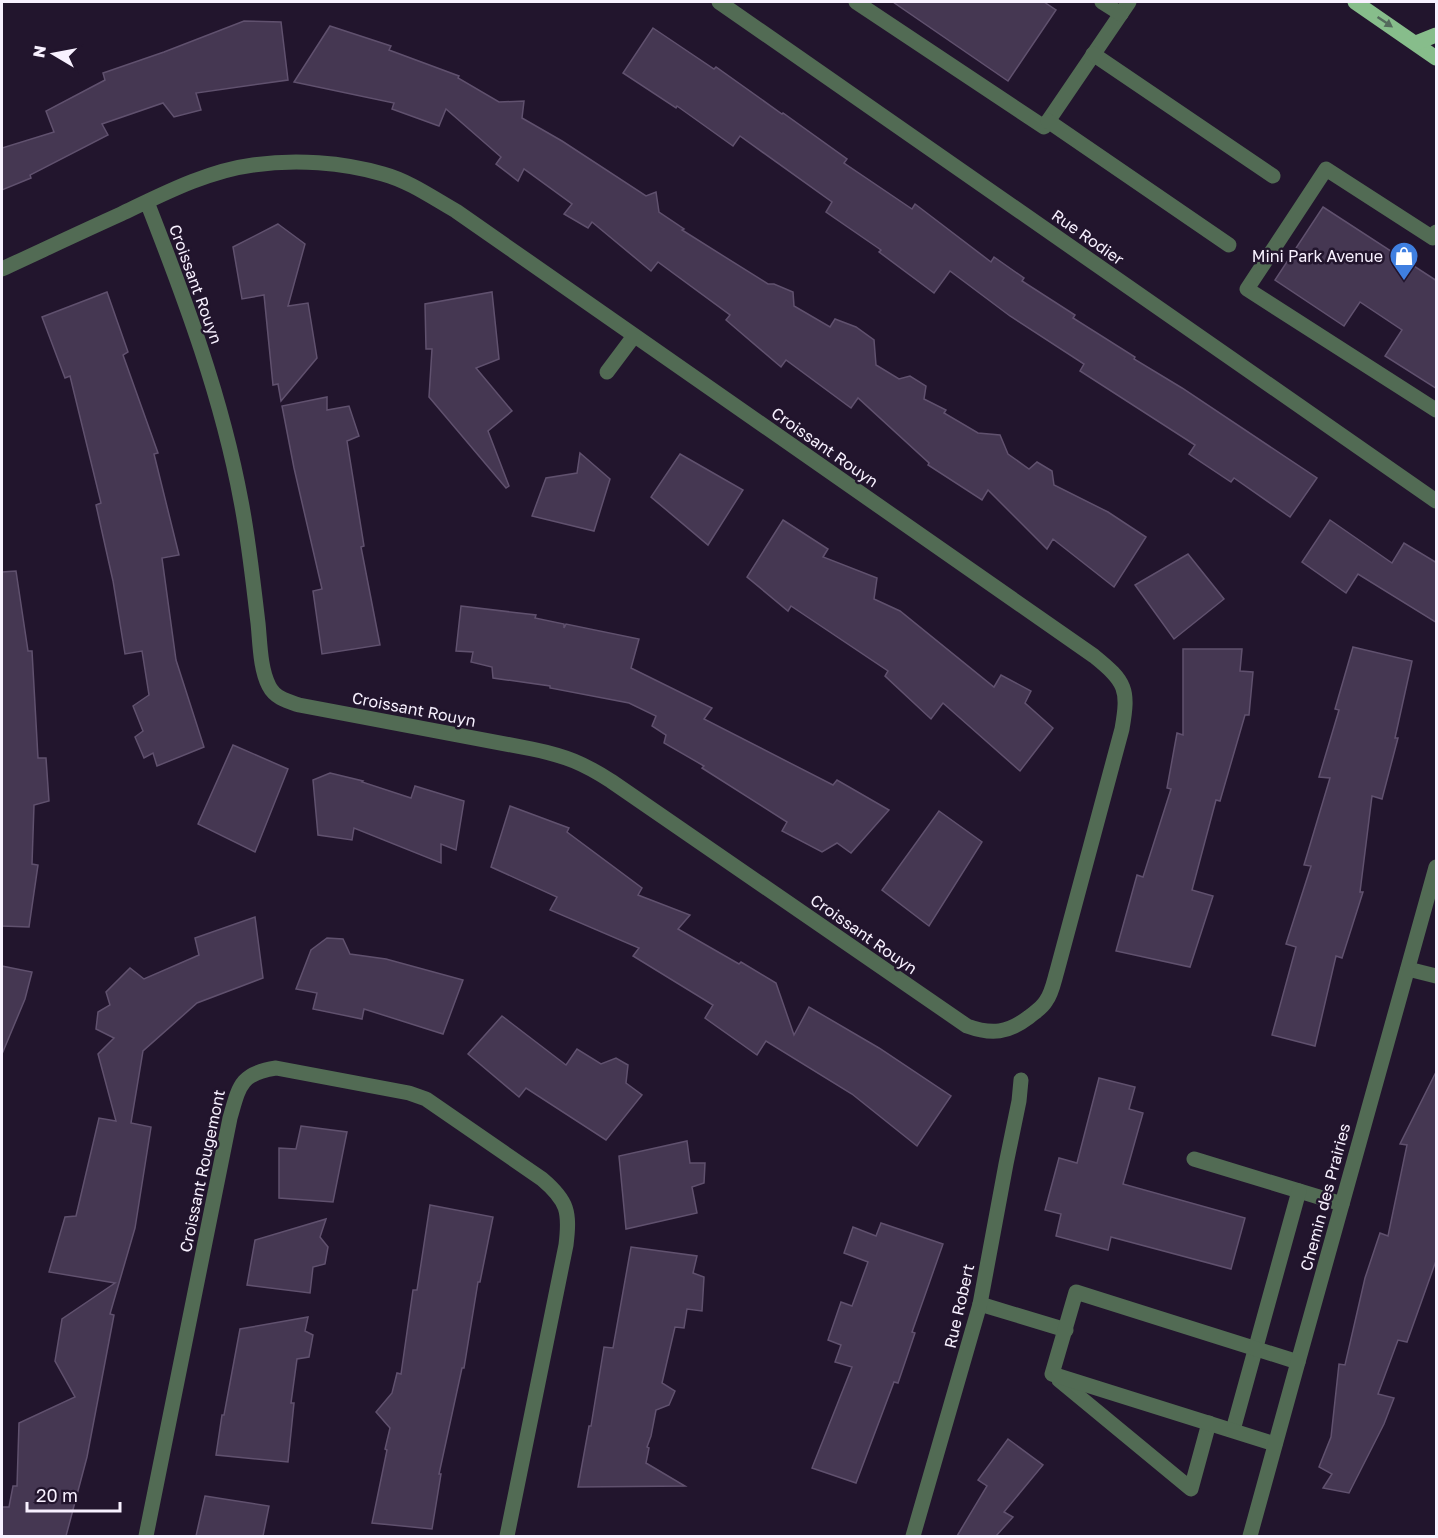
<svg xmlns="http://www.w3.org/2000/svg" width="1438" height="1538" font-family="'Golos Text',sans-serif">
  <rect width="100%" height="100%" fill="#22152d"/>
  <g fill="#453752" stroke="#60516e" stroke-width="1.5">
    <path d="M893,2H1044L1056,10L1008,81Z"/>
    <path d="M244,21L281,22L288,80L196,93L201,110L174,117L163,103L102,124L108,135L30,175L31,178L2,190V148L54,132L46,111L105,80L103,73L164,52Z"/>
    <path d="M330,26L391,46L389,50L459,76L458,78L499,102L524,101L522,118L562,141L646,196L656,192L659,212L684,229L682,230L768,284H774L793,292L794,306L830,327L835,319L856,327L874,340L876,365L899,379L910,376L926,386L924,399L946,410L944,413L978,433L1000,435L1008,454L1029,469L1037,462L1052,471L1054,485L1108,512L1146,537L1114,587L1053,539L1047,549L988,490L982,500L928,465L929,463L858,398L851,408L786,360L781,367L726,320L730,315L658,262L651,271L592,222L588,228L564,214L572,204L524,169L518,181L496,164L501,157L446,109L439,126L392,109L394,103L294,82Z"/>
    <path d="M653,28L714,69L716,67L782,114L783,113L847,159L844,163L912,209L915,204L991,262L994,257L1024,278L1022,281L1075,315L1073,318L1135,357L1134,359L1182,388L1317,478L1290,517L1234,478L1231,482L1189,454L1195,445L1080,371L1084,364L1010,316L950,271L934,293L879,252L881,250L826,212L832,202L740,136L733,146L677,106L676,108L623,73Z"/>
    <path d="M1323,207L1437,281V389L1385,356L1402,330L1360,302L1344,326L1275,280Z"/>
    <path d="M278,224L305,244L288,306L308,303L317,358L281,401L278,384L273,385L264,295L242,299L233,247Z"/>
    <path d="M107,292L128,352L123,355L158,453L154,454L179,555L162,558L176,660L204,747L157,766L153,753L144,758L135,737L143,731L133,706L149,695L142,651L125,654L113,581L96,505L101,503L70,376L65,378L42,317Z"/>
    <path d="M492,292L499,359L476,368L512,411L488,431L509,486L506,488L429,397L432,349H426L425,304Z"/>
    <path d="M327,397V410L349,406L359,436L347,441L364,546L361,547L380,645L322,654L313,591L322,589L294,468L282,406Z"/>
    <path d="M580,453L610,479L594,531L532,516L546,478L577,473Z"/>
    <path d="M680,454L743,490L708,545L651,497Z"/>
    <path d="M783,520L828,549L823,557L877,578L874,599L900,611L994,687L1001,675L1031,691L1025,703L1053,728L1020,771L943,703L931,719L885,676L888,671L791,606L788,611L747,577Z"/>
    <path d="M1330,520L1392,563L1404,543L1437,563V623L1358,574L1346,593L1302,562Z"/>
    <path d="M1188,554L1224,599L1174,639L1135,585Z"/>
    <path d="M16,571L28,651H32L38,758H46L49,801L34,805L32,864L38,865L29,927L2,926V572Z"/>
    <path d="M461,606L536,615L535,618L564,624V628L566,624L639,639L631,668L712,708L704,719L833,785L837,780L889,810L851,853L837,843L822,852L782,831L787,822L702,768L704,766L664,743L666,735L652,726L656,716L629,703L550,688V686L493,678L492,667L471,662L473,652L456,651Z"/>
    <path d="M1353,647L1412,661L1395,738H1398L1382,799L1372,796L1360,892H1363L1342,958L1336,956L1315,1046L1272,1035L1296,947L1286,944L1311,866L1304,865L1330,778L1319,777L1339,710L1335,709Z"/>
    <path d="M1183,649H1242L1240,671L1253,672L1249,715H1245L1220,801L1216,800L1192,890L1213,896L1190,967L1116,951L1137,875L1143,877L1171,789L1167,788L1177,733L1183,735Z"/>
    <path d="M233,745L288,769L255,852L198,824Z"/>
    <path d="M330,773L363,781L362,782L411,798L415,786L464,801L456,850L441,844V863L354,828L352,840L318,835L313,780Z"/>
    <path d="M510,806L569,828L567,832L642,888L638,895L690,915L678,929L739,964L741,962L776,983L794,1035L809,1007L879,1048L951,1096L917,1146L852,1094L766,1041L757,1055L705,1018L713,1005L633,956L639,948L550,910L557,897L491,867Z"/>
    <path d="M939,811L982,842L929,926L882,890Z"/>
    <path d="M255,917L263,978L197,1003L143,1051L131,1123L151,1127L145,1165L135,1228L110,1314L114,1315L87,1457L66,1536H2V1507H9L13,1486H17L19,1423L75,1397L55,1361L62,1319L115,1283L49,1272L65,1217L76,1216L99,1118L116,1121L98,1054L114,1038L96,1029L98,1012L110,1005L106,992L130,968L144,979L199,955L195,938Z"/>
    <path d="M327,938L343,939L350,954L386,959L463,980L443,1034L364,1009L362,1019L313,1009L317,993L296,989L311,950Z"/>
    <path d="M2,966L32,972L25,999L2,1054Z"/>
    <path d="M502,1016L566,1065L577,1049L601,1064L616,1058L628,1065L626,1083L642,1095L606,1140L526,1088L519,1097L468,1054Z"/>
    <path d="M1437,1070V1258L1407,1342L1398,1340L1378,1394L1394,1398L1384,1424L1349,1493L1323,1488L1332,1474L1319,1467L1331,1437L1339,1364L1345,1365L1365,1278L1380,1233L1388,1236L1407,1145L1400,1144Z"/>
    <path d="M1099,1078L1135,1087L1129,1109L1143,1113L1123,1184L1245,1218L1231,1269L1111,1237L1108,1250L1056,1236L1061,1214L1045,1210L1059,1158L1077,1163Z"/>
    <path d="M301,1126L347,1132L333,1202L279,1198V1148L296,1149Z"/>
    <path d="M687,1141L690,1163H705L704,1183L692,1187L697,1213L626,1229L619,1156Z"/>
    <path d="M430,1205L493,1217L480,1282H478L464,1368H462L439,1474H441L432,1529L372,1523L387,1450L385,1449L390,1428L376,1412L392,1393L397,1373L401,1374L413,1290H417Z"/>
    <path d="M326,1219L320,1237L328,1247L325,1264L313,1267L310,1293L247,1285L255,1240Z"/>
    <path d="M881,1223L943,1244L912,1332L915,1333L898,1383L894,1382L856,1483L812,1468L852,1367L835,1362L841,1345L828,1340L841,1302L852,1306L868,1262L844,1253L853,1227L876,1236Z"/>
    <path d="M631,1247L697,1256L693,1273L704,1277L702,1311L687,1309L684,1328L675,1327L662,1383L675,1391L669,1405L656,1410L651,1436L647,1447L649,1448L646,1463L685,1486L578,1487L589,1426H591L604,1347L613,1348Z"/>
    <path d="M308,1317L305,1331L313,1335L309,1357L297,1359L291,1403H294L288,1462L216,1455L222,1415H224L240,1329Z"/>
    <path d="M1008,1439L1043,1465L1004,1512L1013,1517L996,1536H957L987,1486L978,1480Z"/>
    <path d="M205,1496L269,1506L263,1536H196Z"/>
  </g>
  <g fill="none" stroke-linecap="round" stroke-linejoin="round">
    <g stroke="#526b54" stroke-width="15">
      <path d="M856,2L1044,127L1129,2"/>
      <path d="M1102,2L1121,14"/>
      <path d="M1093,54L1273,176"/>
      <path d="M1048,121L1229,245"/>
      <path d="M1436,232L1433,238L1326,169L1247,289L1436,410"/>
      <path d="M1194,1159L1342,1204"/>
      <path d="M980,1304L1066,1330"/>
      <path d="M1059,1380L1191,1489L1209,1423"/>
      <path d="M1233,1430L1299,1191"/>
      <path d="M1275,1444L1052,1374L1076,1292L1298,1362"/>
    </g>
    <g stroke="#526b54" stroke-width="15">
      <path d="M719,2L1436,501"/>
      <path d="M2,269C41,251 81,232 121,214C163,194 207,171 253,165C295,159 342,162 383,174C409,181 433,198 456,211L1094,656C1126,682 1129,689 1122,729L1057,971C1054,981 1052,993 1046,1001C1042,1008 1035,1012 1029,1017C1008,1033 992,1035 967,1026L611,781C583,763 566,756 532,749L299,705C287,701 275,698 269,686C260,669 260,642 258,623C253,582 249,542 241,501C222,398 185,299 147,202"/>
      <path d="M607,372L634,336"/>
      <path d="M1408,969L1436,976"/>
      <path d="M146,1536L230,1118C239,1087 240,1073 276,1068L409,1093L426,1099L542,1179C568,1201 570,1212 566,1245L507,1536"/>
      <path d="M913,1536L980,1304L1006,1164L1019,1101L1021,1080"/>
      <path d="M1250,1536L1298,1362L1436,867"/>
    </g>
    <g stroke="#87bd8b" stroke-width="15">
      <path d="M1355,2L1436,58"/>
      <path d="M1416,43L1436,35"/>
    </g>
  </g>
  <defs><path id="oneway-solid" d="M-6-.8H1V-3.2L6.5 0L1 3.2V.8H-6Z" transform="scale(1.5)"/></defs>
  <use fill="#54695c" href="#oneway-solid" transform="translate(1385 22) rotate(34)"/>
  <defs>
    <g id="shop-pin" transform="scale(1.5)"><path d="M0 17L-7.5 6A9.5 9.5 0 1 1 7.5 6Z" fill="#3f7fe0" stroke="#22152d"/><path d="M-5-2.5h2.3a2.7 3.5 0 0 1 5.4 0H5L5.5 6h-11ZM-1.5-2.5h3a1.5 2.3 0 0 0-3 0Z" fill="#fff"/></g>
  </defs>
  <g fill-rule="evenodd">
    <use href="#shop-pin" x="1404" y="256"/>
  </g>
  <g text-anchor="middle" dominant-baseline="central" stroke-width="5" stroke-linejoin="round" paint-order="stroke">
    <g font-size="16" fill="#f8f1ff" stroke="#22152d">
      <text transform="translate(1088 237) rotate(35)">Rue Rodier</text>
      <text transform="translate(196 284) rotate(70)">Croissant Rouyn</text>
      <text transform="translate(825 447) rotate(35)">Croissant Rouyn</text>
      <text transform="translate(414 709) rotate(11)">Croissant Rouyn</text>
      <text transform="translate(864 934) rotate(35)">Croissant Rouyn</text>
      <text transform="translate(202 1171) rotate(-78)">Croissant Rougemont</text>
      <text transform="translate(1325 1197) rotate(-75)">Chemin des Prairies</text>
      <text transform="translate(959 1306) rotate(-77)">Rue Robert</text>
    </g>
    <g font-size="16" fill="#f8f1ff" stroke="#22152d" text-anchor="end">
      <text x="1383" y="256">Mini Park Avenue</text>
    </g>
  </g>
  <rect width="1438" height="1538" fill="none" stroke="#f8f1ff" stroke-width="6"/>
  <g transform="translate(54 54) rotate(280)" stroke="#22152d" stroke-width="4.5" paint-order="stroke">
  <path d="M0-4.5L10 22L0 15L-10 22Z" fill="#f8f1ff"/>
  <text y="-9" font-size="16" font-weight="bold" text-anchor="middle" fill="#f8f1ff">N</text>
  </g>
  <path d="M27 1502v9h93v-9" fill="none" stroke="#f8f1ff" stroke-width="3"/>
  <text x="36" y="1502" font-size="18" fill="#f8f1ff" stroke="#22152d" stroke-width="4.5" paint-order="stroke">20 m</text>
</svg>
